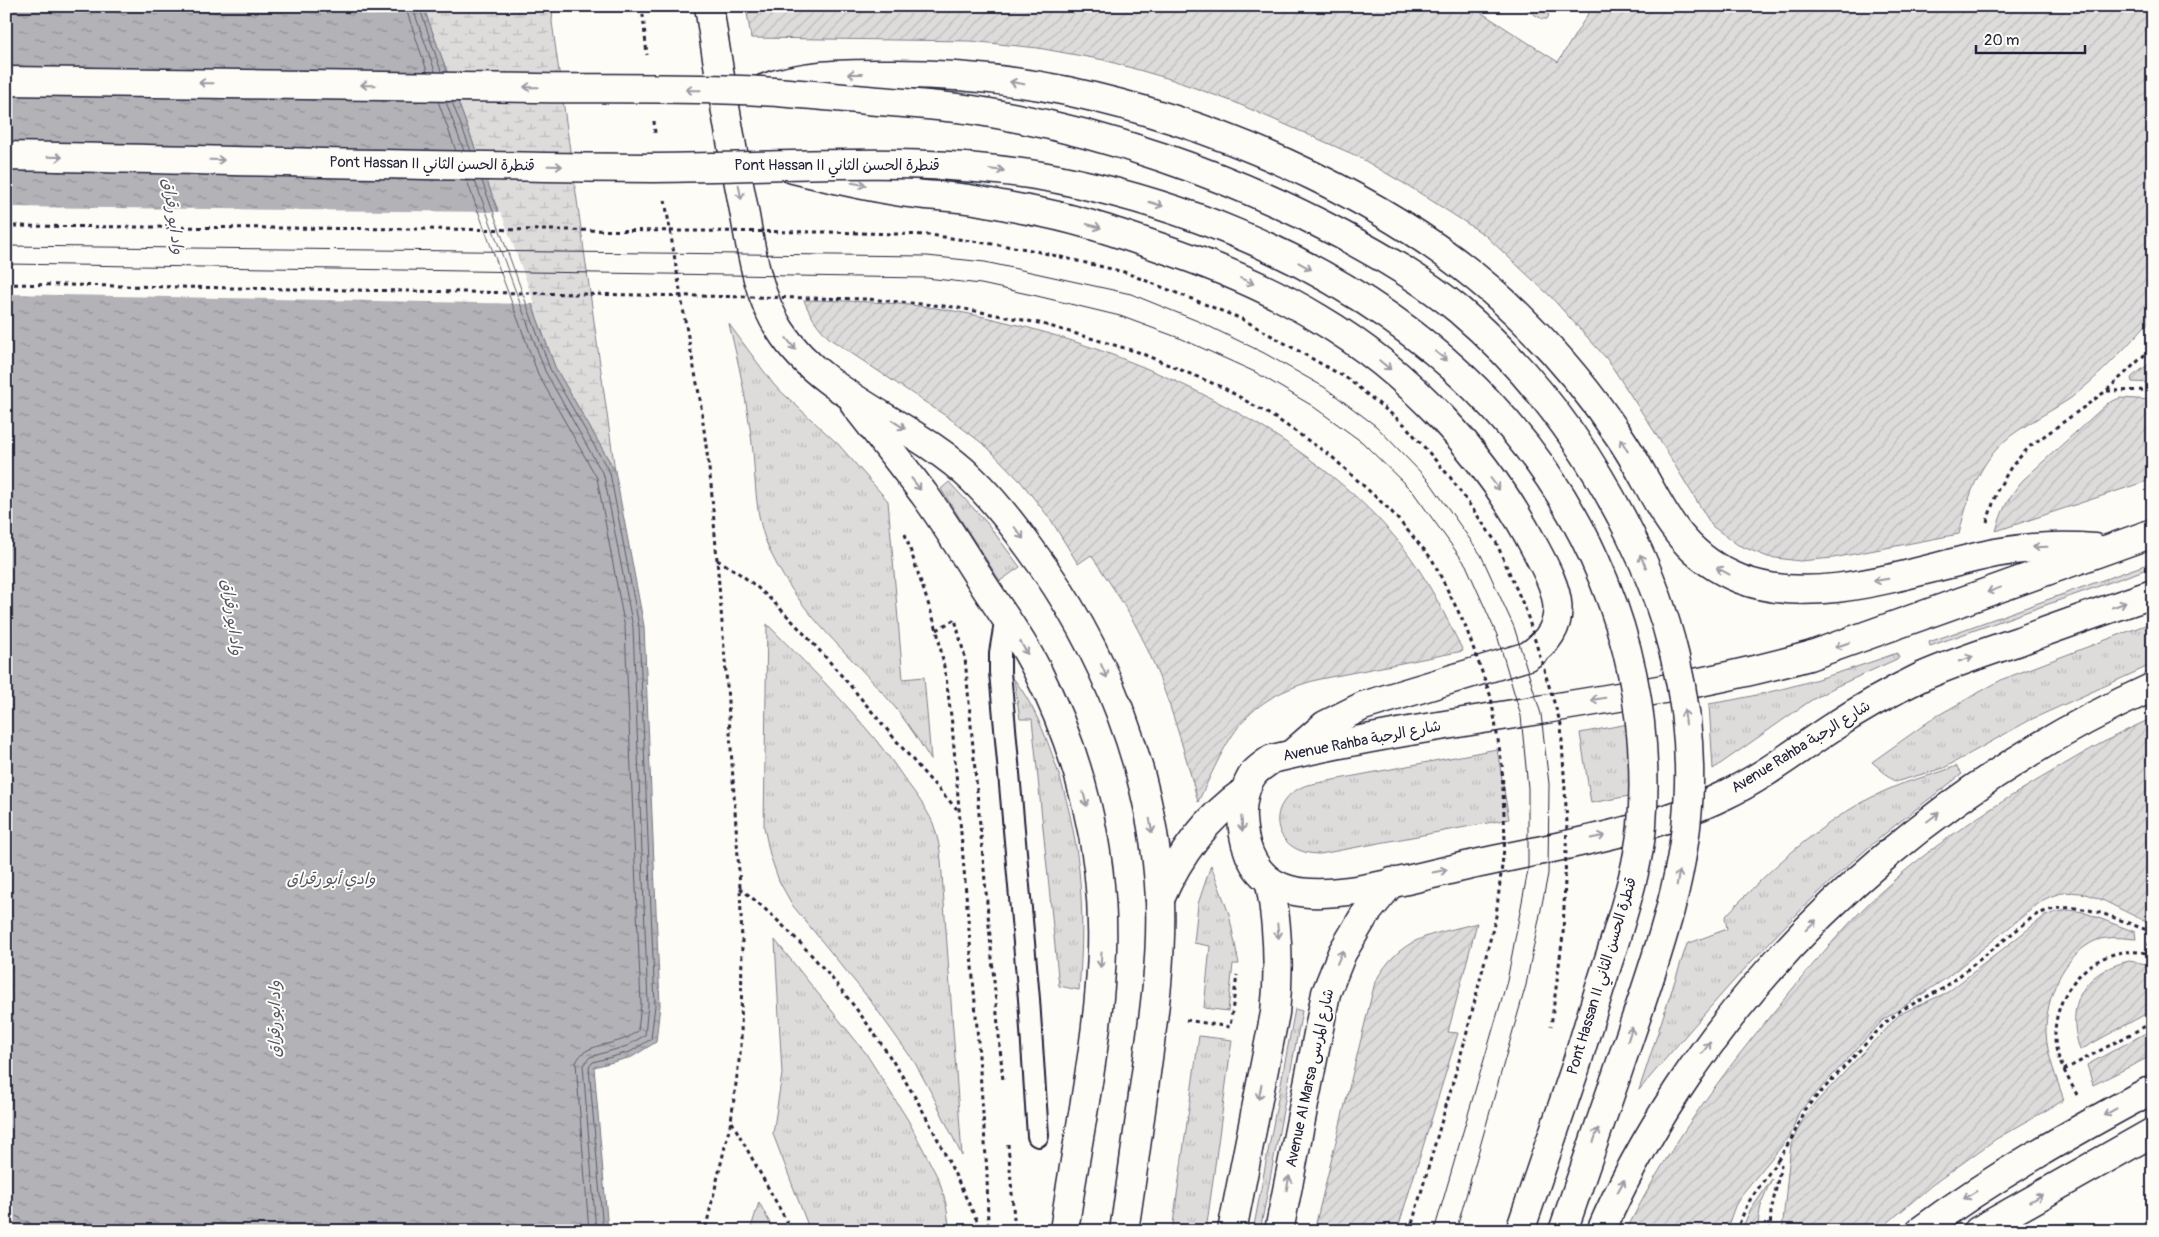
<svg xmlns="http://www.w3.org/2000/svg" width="2159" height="1237" font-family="Pangolin,'Playpen Sans Arabic',sans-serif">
  <defs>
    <pattern id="grass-tufts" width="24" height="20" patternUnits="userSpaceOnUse" patternTransform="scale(1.25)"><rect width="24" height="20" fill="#dddcdb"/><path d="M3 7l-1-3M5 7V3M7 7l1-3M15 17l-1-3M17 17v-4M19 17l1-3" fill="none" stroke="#bdbcbd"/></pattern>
    <pattern id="wetland-marsh" width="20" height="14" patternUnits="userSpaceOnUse" patternTransform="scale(1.25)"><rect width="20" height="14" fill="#dddcdb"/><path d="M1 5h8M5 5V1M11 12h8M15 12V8" fill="none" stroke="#bdbcbd"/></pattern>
    <pattern id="garden-furrows" width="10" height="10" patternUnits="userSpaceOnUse" patternTransform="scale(1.25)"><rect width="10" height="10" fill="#dddcdb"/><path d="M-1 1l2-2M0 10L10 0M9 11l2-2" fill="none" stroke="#bdbcbd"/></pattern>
    <pattern id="water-ripples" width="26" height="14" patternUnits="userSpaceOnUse" patternTransform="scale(1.25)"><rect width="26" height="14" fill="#b2b2b7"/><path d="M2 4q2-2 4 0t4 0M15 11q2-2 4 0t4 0" fill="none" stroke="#909096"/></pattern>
  </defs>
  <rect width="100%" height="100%" fill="#fdfcf7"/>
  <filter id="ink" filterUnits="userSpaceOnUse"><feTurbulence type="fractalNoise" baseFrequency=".02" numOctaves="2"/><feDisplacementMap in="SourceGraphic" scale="10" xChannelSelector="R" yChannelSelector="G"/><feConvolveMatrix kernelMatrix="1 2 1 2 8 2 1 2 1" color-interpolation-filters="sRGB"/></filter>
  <g filter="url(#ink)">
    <g fill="url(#grass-tufts)" stroke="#807f8b">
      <path d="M1520,6H1535L1549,15L1547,19H1542Z"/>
      <path d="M729,324L774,385L838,444L888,501L903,679L924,677L931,760C916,736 901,713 882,692C839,644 793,606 767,544C754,512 756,477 752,443C747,403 739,364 729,324Z"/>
      <path d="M949,482L987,523L1020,567L1000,581L941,489Z"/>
      <path d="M2153,562V567L1930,646L1929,642Z"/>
      <path d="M2153,622V664L2030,720L1944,768L1895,782L1872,762L1935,717L2003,679Z"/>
      <path d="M767,624C816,674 867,722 906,781C916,794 926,808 933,823C937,835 940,847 941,860L962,1156L933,1096L915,1063L870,1000L793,906L779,881L770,855L764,827Z"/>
      <path d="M1897,653L1899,658L1835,687L1810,701L1713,769L1709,704C1774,694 1835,675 1897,653Z"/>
      <path d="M1014,679C1032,703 1043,728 1053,757C1081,835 1086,908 1079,990L1059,986L1032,719H1020Z"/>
      <path d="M1628,724L1640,794L1591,803L1580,733Z"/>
      <path d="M1497,749L1509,819L1320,854C1271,854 1262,801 1307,785Z"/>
      <path d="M1956,766L1962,774C1931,798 1899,821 1869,847C1785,919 1711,1005 1639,1090L1687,944L1727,929L1725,917C1771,867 1830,813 1894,787C1915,778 1936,775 1956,766Z"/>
      <path d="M1211,865L1229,914L1239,964H1233L1228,1011L1204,1008L1210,946L1194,943L1198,904Z"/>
      <path d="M775,940L865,1052L908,1120L939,1180L946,1204L950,1231H810L773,1134L782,1074Z"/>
      <path d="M1295,1009L1302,1011L1260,1231H1253Z"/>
      <path d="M1199,1036L1232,1040L1206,1231H1172Z"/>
      <path d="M759,1202L774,1231H750Z"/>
    </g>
    <path fill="url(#wetland-marsh)" stroke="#807f8b" d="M423,6H553L552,22L615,471L555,367Z"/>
    <g fill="url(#garden-furrows)" stroke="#807f8b">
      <path d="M746,6H1471L1558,62L1593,6H2153V317C2127,346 2102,374 2071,398C2053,410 2033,420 2016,432C1980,457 1969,494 1959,534L1833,558L1800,561L1768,557L1738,545L1712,526L1654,431L1607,359L1551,297L1485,235L1415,190L1357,156L1234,102L1170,79L1104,60L1038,48L970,41L751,38Z"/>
      <path d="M804,300C854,301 904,302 954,311C1106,338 1299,420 1399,542C1426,575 1444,613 1463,651L1320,679C1242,699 1230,735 1198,802C1184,749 1169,696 1146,646C1131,614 1111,584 1091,555L1078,564L1051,520L1021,482L987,447L949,418L830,339C818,327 810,316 804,300Z"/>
      <path d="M2153,361V383L2132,382L2131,378L2133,376Z"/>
      <path d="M2120,398L2153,400V479L1996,531C2002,510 2009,496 2023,480L2108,403Z"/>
      <path d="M2153,718V923C2114,912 2085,877 2043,900L1945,979L1883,1020L1799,1112L1790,1136L1742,1194L1735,1206L1726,1231H1626C1663,1157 1710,1090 1762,1026C1795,986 1827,946 1863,909C1919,853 1985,811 2053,771C2085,752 2118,733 2153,718Z"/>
      <path d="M2070,910L2083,912L2135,932L2136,939C2123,938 2109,936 2097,940C2063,954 2045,999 2046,1033C2047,1056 2057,1079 2064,1100L1996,1139L1932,1185L1878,1231H1782L1791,1144L1806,1113L1900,1014L1948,992L2045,916L2056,912Z"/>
      <path d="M1477,923L1448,1032L1458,1033L1397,1231H1314L1375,982C1402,935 1429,936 1477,923Z"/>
      <path d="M2129,961L2153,965V1010L2080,1050C2065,1005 2082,972 2129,961Z"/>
      <path d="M2153,1029V1055L2093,1085L2087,1065Z"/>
      <path d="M1772,1179C1763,1196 1758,1211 1758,1231H1741L1750,1211Z"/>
    </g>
    <path fill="url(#water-ripples)" stroke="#787885" d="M6,6H423L555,367L615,471L644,626L660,1005L656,1042L632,1057L594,1067L608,1231H6Z"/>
    <path fill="#fdfcf7" d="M6,207L501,212L535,304L6,294Z"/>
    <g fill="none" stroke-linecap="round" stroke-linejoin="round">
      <g stroke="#5c5c6d" stroke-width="1">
        <path d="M405,6L427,71"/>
        <path d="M412,6L435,71"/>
        <path d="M419,6L441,71"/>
        <path d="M438,101L456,151"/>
        <path d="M446,102L464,151"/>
        <path d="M452,102L471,151"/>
        <path d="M467,181L538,374L597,478L625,628L641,1004L638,1031C633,1034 629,1037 624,1039C608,1046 583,1044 576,1063L589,1231"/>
        <path d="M475,181L545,371L604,476L633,627L648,1004L645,1035L627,1046L590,1057L583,1065L596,1231"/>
        <path d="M482,181L550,369L610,473L639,626L655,1005L651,1039L630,1052L593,1062L589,1067L603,1231"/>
      </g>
      <path stroke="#545466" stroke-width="1" stroke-dasharray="6 5" stroke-linecap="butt" d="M6,1211L45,1231"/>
      <g stroke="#22223b" stroke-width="24">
        <path id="lane" d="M1006,617L1000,653V672L1029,999L1038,1136"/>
      </g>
      <g stroke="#22223b" stroke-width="31">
        <g id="street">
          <path d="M709,6C719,73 730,139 743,205C751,247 756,293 780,330C821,396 916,424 971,478C993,499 1011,522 1029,547C1105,649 1154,772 1160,900C1162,958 1154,1015 1146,1073C1139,1125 1132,1178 1124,1231"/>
          <path d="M855,405C878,434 901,464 924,494C945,523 964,554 983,584C1001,612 1021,638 1036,668C1080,755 1105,852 1102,950C1099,1044 1077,1138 1064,1231"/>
        </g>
      </g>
      <g stroke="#22223b" stroke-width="31">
        <g id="secondary">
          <path d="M1920,1231C1993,1177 2073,1132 2153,1089"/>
          <path d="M1978,1231L2153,1132"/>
        </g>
      </g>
      <g stroke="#22223b" stroke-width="31">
        <g id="primary">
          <path d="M1232,1231L1275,1013C1280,968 1278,927 1270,883"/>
          <path d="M1279,1231L1326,993L1342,953L1364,916L1392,882"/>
        </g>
      </g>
      <g stroke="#22223b" stroke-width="31">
        <g id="highway">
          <path d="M763,89C803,73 849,74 892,74C950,74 1010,79 1067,91C1226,125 1412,206 1527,324C1561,358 1592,396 1619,436C1658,492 1669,551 1740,579C1817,609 1917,569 1995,553C2028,547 2061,545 2094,548"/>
          <path d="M793,169C829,178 864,186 901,192C925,196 950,196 975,200C998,204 1021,209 1044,213C1083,221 1121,234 1159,247C1213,265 1269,288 1318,318C1408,371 1487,455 1535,548C1557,589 1575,624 1528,656L1363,706L1325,725L1293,753"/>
          <path d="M2153,533L1809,656C1633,705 1449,716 1272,759C1266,763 1259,768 1254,773C1245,785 1241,804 1242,819C1244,852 1256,881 1290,890C1333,902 1417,877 1462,867C1550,847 1643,835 1725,795C1763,777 1796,751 1831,728C1860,709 1890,692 1921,677C1953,663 1986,652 2019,641C2063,625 2108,609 2153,594"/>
          <path d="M1160,899C1179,855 1205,819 1245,791"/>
          <path d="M1520,1231L1576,1066"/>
          <path d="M1563,1231L1615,1080"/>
          <path d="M1601,1231C1622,1182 1648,1136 1677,1091C1793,914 1960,775 2153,687"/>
        </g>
      </g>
      <g stroke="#22223b" stroke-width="3" stroke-dasharray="4 4" stroke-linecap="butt">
        <path d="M642,6L647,55"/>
        <path d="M654,121L655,134"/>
        <path d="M665,200L686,326L700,399L711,484L727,686L740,888L742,942L741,1046L731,1121L705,1231"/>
        <path d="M2107,391L2153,390"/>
        <path d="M1987,522L1997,491L2011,467L2029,447L2106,391L2153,347"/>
        <path d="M905,534L937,630L946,677L952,724L977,1027L987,1172L988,1231"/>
        <path d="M717,560C755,580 781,609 809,639C860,694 905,755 957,809"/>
        <path d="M937,630L955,619L965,658L1003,1081"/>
        <path d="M740,888C814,947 872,1023 919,1104C942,1145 961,1188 982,1231"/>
        <path d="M2147,954L2151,932"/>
        <path d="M1186,1020L1230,1027L1237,975"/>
        <path d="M2064,1070L2153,1022"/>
        <path d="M2077,1095C2068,1077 2055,1058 2055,1038C2053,988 2100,938 2153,955"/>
        <path d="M732,1122L792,1231"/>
        <path d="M1008,1144L1015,1231"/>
        <path d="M1778,1160L1793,1136L1804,1110L1885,1023L1901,1010L1944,988L2034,916C2075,895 2113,919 2153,932"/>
        <path d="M1410,1231L1465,1040"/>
        <path d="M1736,1231L1748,1203L1778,1160L1781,1165L1771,1212L1770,1231"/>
      </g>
      <use href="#lane" stroke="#fdfcf7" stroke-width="20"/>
      <use href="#street" stroke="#fdfcf7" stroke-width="28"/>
      <use href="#secondary" stroke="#fdfcf7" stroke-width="28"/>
      <use href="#primary" stroke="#fdfcf7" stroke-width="28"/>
      <use href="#highway" stroke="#fdfcf7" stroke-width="28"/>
      <g stroke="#22223b" stroke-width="1">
        <path d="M6,246L927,256L985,262L1131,294L1200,322L1264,353L1324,387L1376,426L1429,481L1481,555L1514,627L1541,714L1549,784L1548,874L1526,985L1456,1231"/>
        <path d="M6,264L926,278L981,284L1037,296L1120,316L1182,339L1255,372L1311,405L1362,442L1413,492L1466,565L1497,635L1521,716L1528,788V870L1507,981L1434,1231"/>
      </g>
      <g stroke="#22223b" stroke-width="31" stroke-linecap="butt">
        <g id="highway-bridge">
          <path d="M6,81C183,83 360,85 537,88C612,89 687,87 761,91C797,93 832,97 867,100C902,103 938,105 973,110C1099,130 1227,174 1340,234C1381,256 1423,280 1459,310C1532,372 1588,449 1630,534C1668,610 1691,698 1689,784C1687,887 1647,983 1615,1080"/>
          <path d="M6,156C222,160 438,167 654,168C794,168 934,152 1072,182C1298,231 1515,360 1604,581C1636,660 1648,741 1642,826C1638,867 1625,907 1613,947C1600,986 1588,1026 1576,1066"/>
        </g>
      </g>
      <g stroke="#22223b" stroke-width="3" stroke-dasharray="4 4" stroke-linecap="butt">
        <path d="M6,226L827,232L930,235L1027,249L1124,272L1242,319L1348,379L1405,425L1450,477L1496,542L1526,611L1561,725L1567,823L1563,935L1551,1026"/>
        <path d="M6,284L868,299L954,307L1039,323L1138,352L1224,388L1277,419L1331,456L1390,510L1432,559L1465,625L1491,697L1502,765L1505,840L1496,916L1465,1040"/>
      </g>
      <use href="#highway-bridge" stroke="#fdfcf7" stroke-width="28"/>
    </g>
    <defs><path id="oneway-shaft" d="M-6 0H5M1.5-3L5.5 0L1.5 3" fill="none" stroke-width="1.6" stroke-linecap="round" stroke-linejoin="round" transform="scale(1.25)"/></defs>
    <g stroke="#9a9aa2">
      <use href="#oneway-shaft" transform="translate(855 74) rotate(180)"/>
      <use href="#oneway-shaft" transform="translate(206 83) rotate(-179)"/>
      <use href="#oneway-shaft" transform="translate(1017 83) rotate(-171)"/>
      <use href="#oneway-shaft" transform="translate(368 85) rotate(-179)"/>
      <use href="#oneway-shaft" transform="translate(531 87) rotate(-179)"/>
      <use href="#oneway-shaft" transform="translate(693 90) rotate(-179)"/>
      <use href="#oneway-shaft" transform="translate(55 157) rotate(1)"/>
      <use href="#oneway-shaft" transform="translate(217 160) rotate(1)"/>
      <use href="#oneway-shaft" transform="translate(555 166) rotate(1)"/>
      <use href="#oneway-shaft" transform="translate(997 170) rotate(6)"/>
      <use href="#oneway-shaft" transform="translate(859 184) rotate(10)"/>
      <use href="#oneway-shaft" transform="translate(740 192) rotate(79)"/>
      <use href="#oneway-shaft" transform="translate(1156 204) rotate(17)"/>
      <use href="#oneway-shaft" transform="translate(1094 226) rotate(15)"/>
      <use href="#oneway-shaft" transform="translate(1305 266) rotate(29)"/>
      <use href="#oneway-shaft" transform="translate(1247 281) rotate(23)"/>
      <use href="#oneway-shaft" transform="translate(791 344) rotate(52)"/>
      <use href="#oneway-shaft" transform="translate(1441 356) rotate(38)"/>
      <use href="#oneway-shaft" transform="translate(1385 365) rotate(39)"/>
      <use href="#oneway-shaft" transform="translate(899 425) rotate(33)"/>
      <use href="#oneway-shaft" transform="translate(1624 445) rotate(-120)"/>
      <use href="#oneway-shaft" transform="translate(916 484) rotate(52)"/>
      <use href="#oneway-shaft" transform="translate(1495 484) rotate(53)"/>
      <use href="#oneway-shaft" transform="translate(1019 533) rotate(53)"/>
      <use href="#oneway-shaft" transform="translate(2040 547) rotate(178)"/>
      <use href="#oneway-shaft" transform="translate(1643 561) rotate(-115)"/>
      <use href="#oneway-shaft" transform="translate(1723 571) rotate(-152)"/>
      <use href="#oneway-shaft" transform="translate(1881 580) rotate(170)"/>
      <use href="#oneway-shaft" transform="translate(1994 590) rotate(160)"/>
      <use href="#oneway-shaft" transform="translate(2119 605) rotate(-19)"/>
      <use href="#oneway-shaft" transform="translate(1842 645) rotate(161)"/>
      <use href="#oneway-shaft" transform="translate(1024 648) rotate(60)"/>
      <use href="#oneway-shaft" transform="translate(1966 659) rotate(-20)"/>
      <use href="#oneway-shaft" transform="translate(1104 671) rotate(66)"/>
      <use href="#oneway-shaft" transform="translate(1598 699) rotate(170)"/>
      <use href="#oneway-shaft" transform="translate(1685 717) rotate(-98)"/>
      <use href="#oneway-shaft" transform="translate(1085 799) rotate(77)"/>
      <use href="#oneway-shaft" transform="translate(1933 817) rotate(-37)"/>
      <use href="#oneway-shaft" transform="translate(1242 824) rotate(85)"/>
      <use href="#oneway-shaft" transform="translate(1151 826) rotate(80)"/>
      <use href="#oneway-shaft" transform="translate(1598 837) rotate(-12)"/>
      <use href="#oneway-shaft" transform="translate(1440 871) rotate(-12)"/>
      <use href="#oneway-shaft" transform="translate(1678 878) rotate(-80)"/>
      <use href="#oneway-shaft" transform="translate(1811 925) rotate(-44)"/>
      <use href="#oneway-shaft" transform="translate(1278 931) rotate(85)"/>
      <use href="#oneway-shaft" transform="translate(1340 957) rotate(-66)"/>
      <use href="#oneway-shaft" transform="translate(1101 960) rotate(94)"/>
      <use href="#oneway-shaft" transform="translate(1630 1034) rotate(-72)"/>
      <use href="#oneway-shaft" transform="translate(1706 1048) rotate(-53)"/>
      <use href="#oneway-shaft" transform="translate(1260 1092) rotate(101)"/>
      <use href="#oneway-shaft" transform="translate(2110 1112) rotate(151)"/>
      <use href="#oneway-shaft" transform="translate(1596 1135) rotate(-71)"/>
      <use href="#oneway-shaft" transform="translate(1288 1183) rotate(-79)"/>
      <use href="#oneway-shaft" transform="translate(1621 1186) rotate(-61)"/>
      <use href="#oneway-shaft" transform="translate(1970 1195) rotate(149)"/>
      <use href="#oneway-shaft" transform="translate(2036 1198) rotate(-29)"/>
    </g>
  </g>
  <g text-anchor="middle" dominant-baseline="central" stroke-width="4" stroke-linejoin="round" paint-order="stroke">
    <g font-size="15" fill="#22223b" stroke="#fdfcf7">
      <text transform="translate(432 164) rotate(1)">Pont Hassan II قنطرة الحسن الثاني</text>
      <text x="837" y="165">Pont Hassan II قنطرة الحسن الثاني</text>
      <text transform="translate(1362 741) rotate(-11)">Avenue Rahba شارع الرحبة</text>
      <text transform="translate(1801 747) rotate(-32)">Avenue Rahba شارع الرحبة</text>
      <text transform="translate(1602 976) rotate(-73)">Pont Hassan II قنطرة الحسن الثاني</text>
      <text transform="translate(1310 1078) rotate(-78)">Avenue Al Marsa شارع المرسى</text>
    </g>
    <g font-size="16" font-style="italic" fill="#545466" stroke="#fdfcf7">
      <text transform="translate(173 216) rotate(82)">واد ابو رقراق</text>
      <text transform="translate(232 617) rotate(82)">واد ابو رقراق</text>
      <text x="331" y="879">وادي أبو رقراق</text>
      <text transform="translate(275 1019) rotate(-90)">واد ابو رقراق</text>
    </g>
  </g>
  <rect width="2159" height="1237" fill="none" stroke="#fdfcf7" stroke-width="25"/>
  <rect x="12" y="12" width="2134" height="1212" fill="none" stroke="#22223b" stroke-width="2" filter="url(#ink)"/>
  <path d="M1976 45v8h109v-8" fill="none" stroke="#22223b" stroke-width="2.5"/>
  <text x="1984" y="45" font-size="15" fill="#22223b" stroke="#fdfcf7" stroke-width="4" paint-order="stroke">20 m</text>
</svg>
